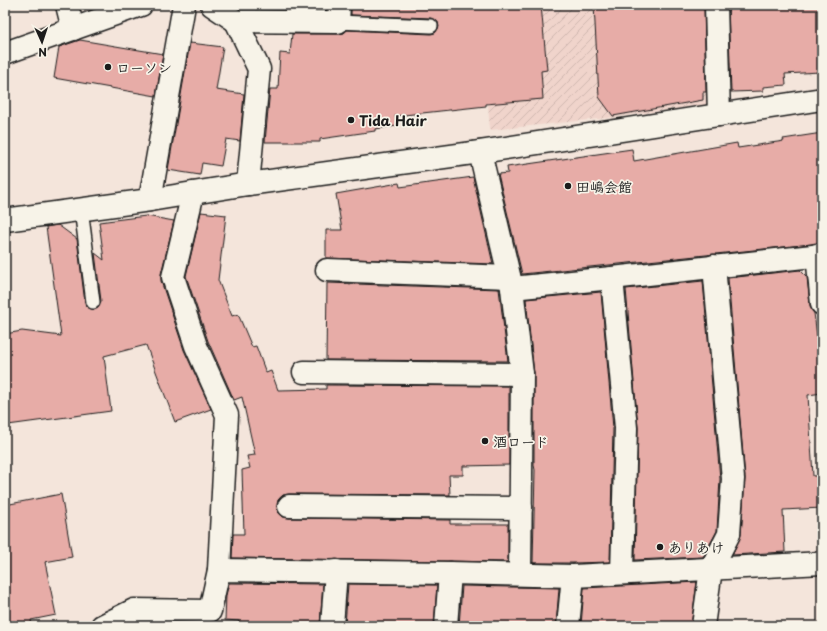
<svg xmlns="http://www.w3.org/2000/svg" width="827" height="631" font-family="'Playpen Sans','Klee One',sans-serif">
  <defs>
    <pattern id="industrial-furrows" width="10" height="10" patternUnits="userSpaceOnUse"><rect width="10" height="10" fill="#f0d4cb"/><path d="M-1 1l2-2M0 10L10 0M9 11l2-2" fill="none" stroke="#cdb5ae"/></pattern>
  </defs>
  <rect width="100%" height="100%" fill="#f4e5db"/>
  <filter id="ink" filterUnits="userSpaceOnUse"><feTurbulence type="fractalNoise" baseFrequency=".025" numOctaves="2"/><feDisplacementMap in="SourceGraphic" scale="8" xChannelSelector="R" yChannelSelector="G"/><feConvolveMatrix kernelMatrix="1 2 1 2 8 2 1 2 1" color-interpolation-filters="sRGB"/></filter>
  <g filter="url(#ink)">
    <path fill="url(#industrial-furrows)" d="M480,5H706L710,104L608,118L490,130Z"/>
    <g fill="#e7aca7" stroke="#1c1c1c">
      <path d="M295,5H326V9H294Z"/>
      <path d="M351,5H541L547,70L541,71L543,99L486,104V106L395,116L397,126L375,129V131L320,139V142H265L270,89H278L280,53L290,54L292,34H338L344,33L347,30L431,34L435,33L439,27L438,22L431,18L351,15Z"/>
      <path d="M594,5H704L706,92H703V100L613,116L599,97Z"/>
      <path d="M728,5H822V38H818L820,72L785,74L786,85L763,87V91L731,92Z"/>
      <path d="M80,40L163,54L156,96L54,78L59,47Z"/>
      <path d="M190,43L223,47L216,90L244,94L240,141L226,139L221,166L202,163L200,175L168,170Z"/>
      <path d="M822,133V243L522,274L498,174L508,173L507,167L632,149L634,161L737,143L738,148L784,141L783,139Z"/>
      <path d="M473,177L493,264L326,258V230H342L336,194L399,183L400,187Z"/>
      <path d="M201,212L226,215L218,280L232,316L238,314L252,347L256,346L266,373L271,371L278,390L326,389V385L509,386V465L463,466V475H449L450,495L289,494L283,495L278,500L277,506L278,512L283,517L289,518L450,520V524H508V562L232,558L233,534H244L242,470L250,468L247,456L255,455L242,397L234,400L208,341L186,276Z"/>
      <path d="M146,216L174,221L161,274V281L184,350L211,409L175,422L146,345L104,356L111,411L8,425L5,404V334L22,331L61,336L46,227L58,225L77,239L85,303L87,307L94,310L98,308L101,301L95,253L104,260L99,222Z"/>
      <path d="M800,270L807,277L810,305L812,311L814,313L822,375V393L808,395L813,476H822V508L783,510L785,552L732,555L741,535L745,478L728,278Z"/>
      <path d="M703,281L720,479L717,531L703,557L635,560L638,428L626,289Z"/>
      <path d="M327,283L499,289L508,361L326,360Z"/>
      <path d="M601,292L613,428L610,562L573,563H533L535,470L534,465V374L526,299Z"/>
      <path d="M61,494L72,557L45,562L56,615L31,620L32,626H5V505Z"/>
      <path d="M697,582L691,626H581L584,588Z"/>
      <path d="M229,583L323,584L320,626H238L239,621L225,620L226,595Z"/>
      <path d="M348,584L437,585L434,626H345Z"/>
      <path d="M462,586L559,588L556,626H459Z"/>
    </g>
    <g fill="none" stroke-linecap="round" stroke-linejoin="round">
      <g stroke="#1c1c1c" stroke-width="16">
        <g id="service">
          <path d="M338,22L431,26"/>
          <path d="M81,209L93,302"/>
        </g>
      </g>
      <g stroke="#1c1c1c" stroke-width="25">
        <g id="minor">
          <path d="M67,5L73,29"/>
          <path d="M212,5L236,21L338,22L339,5"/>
          <path d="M716,5L719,115"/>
          <path d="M236,21L259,69L248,184"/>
          <path d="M5,53L141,5"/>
          <path d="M480,152L512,288L522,374L520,574"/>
          <path d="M193,193L173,277L196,346L227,415L219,570"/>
          <path d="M150,200L184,5"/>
          <path d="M817,255L822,304"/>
          <path d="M327,270L509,277"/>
          <path d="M612,278L626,428L622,573"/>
          <path d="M512,288L612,278L822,255"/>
          <path d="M304,372L522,374"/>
          <path d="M289,506L521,508"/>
          <path d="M102,626L134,610L210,611L219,570L450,573L573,576L822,563"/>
          <path d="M332,626L336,571"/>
          <path d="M446,626L450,573"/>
          <path d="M568,626L573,576"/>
          <path d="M703,626L711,569L729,534L733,479L714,266"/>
        </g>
      </g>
      <g stroke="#1c1c1c" stroke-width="25">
        <path id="tertiary" d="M5,220L150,200L248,184L480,152L822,99"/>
      </g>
      <use href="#service" stroke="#f7f3e8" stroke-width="13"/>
      <use href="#minor" stroke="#f7f3e8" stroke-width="22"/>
      <use href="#tertiary" stroke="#f7f3e8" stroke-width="22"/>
    </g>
  </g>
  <g fill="#1c1c1c" stroke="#f7f3e8" stroke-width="1.5">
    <circle cx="108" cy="67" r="4"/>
    <circle cx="351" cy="120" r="4"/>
    <circle cx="568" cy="186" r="4"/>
    <circle cx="485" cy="441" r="4"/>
    <circle cx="660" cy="547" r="4"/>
  </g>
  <g text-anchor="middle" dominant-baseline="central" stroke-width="3.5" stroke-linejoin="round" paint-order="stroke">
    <g font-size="14" font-weight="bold" fill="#1c1c1c" stroke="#f7f3e8" text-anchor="start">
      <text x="116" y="67">ローソン</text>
      <text x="359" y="120">Tida Hair</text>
      <text x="576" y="186">田嶋会館</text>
      <text x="493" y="441">酒ロード</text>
      <text x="668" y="547">ありあけ</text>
    </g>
  </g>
  <rect width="827" height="631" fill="none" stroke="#f7f3e8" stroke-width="20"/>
  <rect x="10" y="10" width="807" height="611" fill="none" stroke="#1c1c1c" stroke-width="1.5" filter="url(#ink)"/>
  <g transform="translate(42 42) rotate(177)" stroke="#f7f3e8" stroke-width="3" paint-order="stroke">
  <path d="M0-3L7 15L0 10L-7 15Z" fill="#1c1c1c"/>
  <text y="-6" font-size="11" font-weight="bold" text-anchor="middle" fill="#1c1c1c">N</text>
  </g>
</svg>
